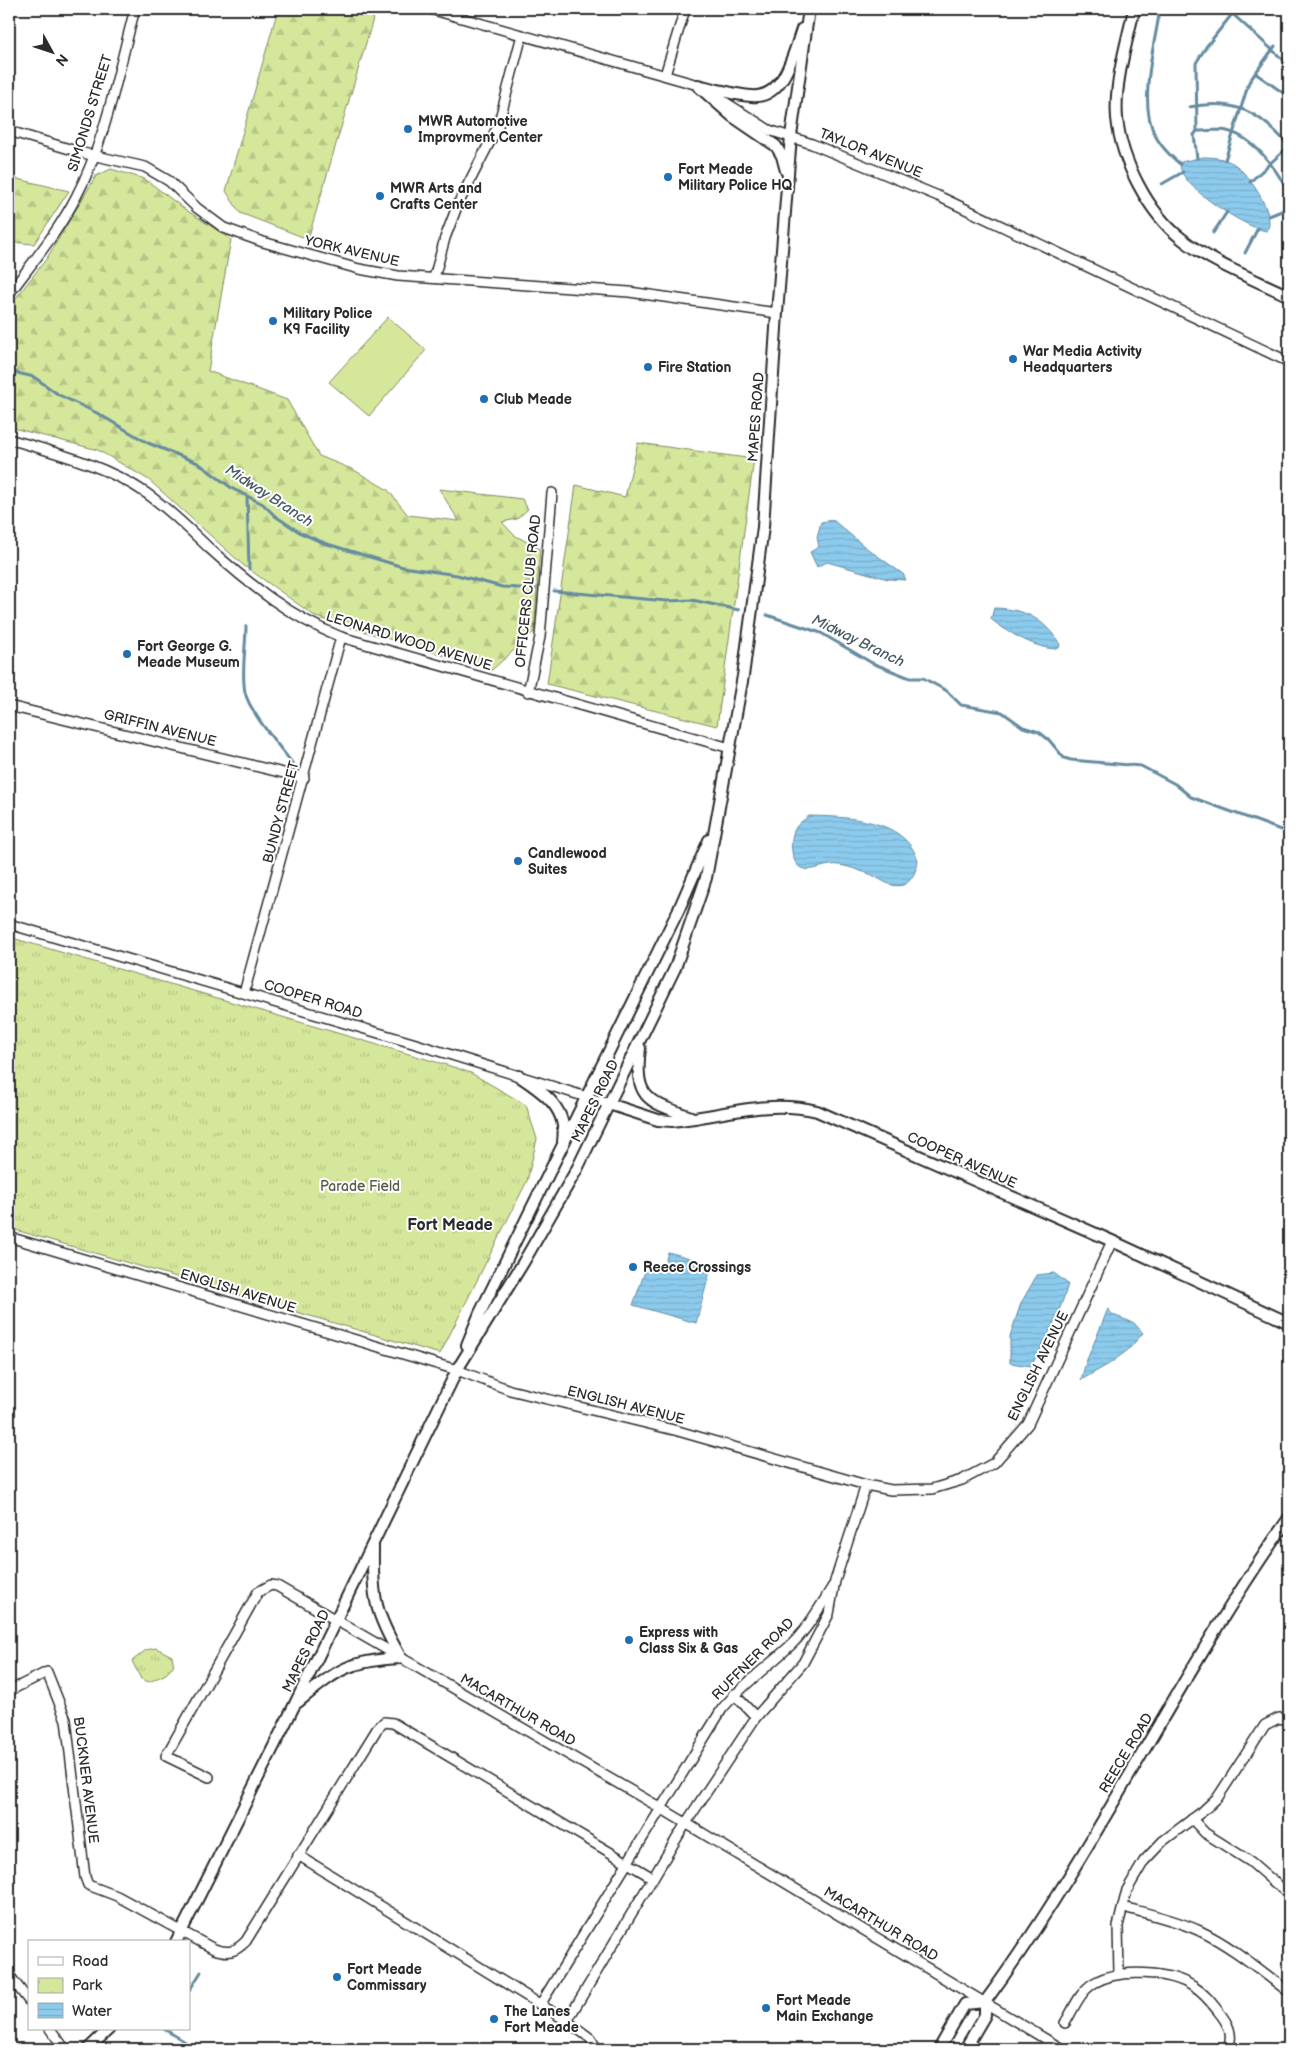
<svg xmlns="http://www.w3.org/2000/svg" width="1298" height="2058" font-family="'Balsamiq Sans',sans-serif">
  <defs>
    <pattern id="forest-firs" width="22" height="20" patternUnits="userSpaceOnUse" patternTransform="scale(1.25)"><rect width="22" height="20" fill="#d5e79b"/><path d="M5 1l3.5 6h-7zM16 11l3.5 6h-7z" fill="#b7c686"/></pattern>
    <pattern id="park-tufts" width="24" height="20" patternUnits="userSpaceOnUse" patternTransform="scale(1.25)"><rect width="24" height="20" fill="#d5e79b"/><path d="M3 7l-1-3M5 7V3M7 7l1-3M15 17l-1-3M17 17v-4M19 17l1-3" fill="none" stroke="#b7c686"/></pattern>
    <pattern id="water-rules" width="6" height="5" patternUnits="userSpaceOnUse" patternTransform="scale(1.25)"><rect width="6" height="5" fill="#8ccbed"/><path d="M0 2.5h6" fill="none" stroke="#79aecb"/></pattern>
  </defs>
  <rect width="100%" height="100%" fill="#fff"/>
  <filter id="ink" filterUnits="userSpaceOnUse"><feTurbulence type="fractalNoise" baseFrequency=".02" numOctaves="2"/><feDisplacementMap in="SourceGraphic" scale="10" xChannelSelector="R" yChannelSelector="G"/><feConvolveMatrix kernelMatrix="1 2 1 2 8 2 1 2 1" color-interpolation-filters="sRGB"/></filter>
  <g filter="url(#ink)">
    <g fill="url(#forest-firs)" stroke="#808963">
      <path d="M278,9H376L308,239L240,213L226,191Z"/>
      <path d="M111,169L145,179L186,210L231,239L208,371L287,400L319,456L354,470L388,490L408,515L459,521L439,489L522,499L528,509L517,519L502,522L514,535L540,549L534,632L492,670L316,617L243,565L149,480L98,450L9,427V307L47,258L96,176Z"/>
      <path d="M9,177L69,191L34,244L9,242Z"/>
      <path d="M638,443L754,459L717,726L547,684L576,485L625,497Z"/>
    </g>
    <g fill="url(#park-tufts)" stroke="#808963">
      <path d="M9,937L450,1066L471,1073L526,1105L537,1139L527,1181L440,1354L9,1228Z"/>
      <path d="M156,1648L172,1656L174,1666L166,1674L149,1682L141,1679L132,1661L146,1650Z"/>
    </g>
    <path fill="#d5e79b" stroke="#808963" d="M388,317L426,350L369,416L329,382Z"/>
    <g fill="url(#water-rules)" stroke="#658b9f">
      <path d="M1203,157C1215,157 1224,158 1234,164C1248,173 1277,215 1267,231C1249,230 1172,183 1181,162Z"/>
      <path d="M833,520L865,547L903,574L906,580L888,579L827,562L817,567L810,552L819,547L817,537L821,522Z"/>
      <path d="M994,608C1025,609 1043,618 1060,644L1059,648C1043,653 1003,630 991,619Z"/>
      <path d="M809,816C847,817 904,818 918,860C917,869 912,882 903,885C890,889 879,877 867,873C856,870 842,863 830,865C822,866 812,871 804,869C790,866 789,839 795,829C798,823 804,820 809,816Z"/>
      <path d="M668,1252L712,1264L696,1323L633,1305L647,1266L663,1270Z"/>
      <path d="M1054,1273L1068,1284C1060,1313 1046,1340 1031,1366L1010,1363V1336L1021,1303L1037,1275Z"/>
      <path d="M1108,1309L1113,1315L1134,1323L1143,1333L1128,1350L1109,1364L1081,1380L1086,1362Z"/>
    </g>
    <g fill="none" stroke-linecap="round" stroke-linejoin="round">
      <g stroke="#658b9f" stroke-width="3">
        <path d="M1160,9C1155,43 1140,95 1152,128C1157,143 1168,154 1180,164"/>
        <path d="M1227,9L1289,65"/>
        <path d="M1255,73L1289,97"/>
        <path d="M1189,107C1234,98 1260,112 1289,146"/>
        <path d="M1197,131L1196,63L1206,47L1233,13"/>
        <path d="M1197,158L1194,135L1197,131C1205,131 1213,130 1221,130C1252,133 1275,168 1289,192"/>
        <path d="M1225,160L1249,82L1275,46"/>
        <path d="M1250,182L1289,146"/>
        <path d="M1162,184L1183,172"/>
        <path d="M1269,216L1289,208"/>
        <path d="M1213,233L1227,212"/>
        <path d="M1245,253L1258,228"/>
        <path d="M9,371L34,377L59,395L97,413L148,443L198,463L233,489L263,504L275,516L301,533L324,543L403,567L457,575L502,587L535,589"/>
        <path d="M247,495L249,569"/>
        <path d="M554,591L667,601L692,600L739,610"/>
        <path d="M767,615L821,633L872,663L910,678H923L947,691L961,705L1002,712L1023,727L1039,732L1049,740L1064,758L1071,760L1141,766L1175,784L1191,797L1289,833"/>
        <path d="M246,626C246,647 241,672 245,692C249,712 282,749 295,767"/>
        <path d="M189,1991L201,1972"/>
        <path d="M164,2029L197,2049"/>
      </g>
      <g stroke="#2b2b2b" stroke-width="12">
        <g id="minor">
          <path d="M430,9L698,85L769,130L812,144L938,196L1289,362"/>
          <path d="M665,75L685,9"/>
          <path d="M9,131L83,153L145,167L169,181L197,208L224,228L263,242L359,269L398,276L629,292L777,313"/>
          <path d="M434,278L445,238L458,204L498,126L522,35"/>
          <path d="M9,294C32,263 58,232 76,197C106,140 118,71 135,9"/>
          <path d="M9,439C56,453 105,465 146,493C169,509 189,529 209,548C249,584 290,617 341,637L730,748"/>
          <path d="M528,692L540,637L552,493"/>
          <path d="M9,706L304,778"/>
          <path d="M9,924L416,1044L609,1104"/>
          <path d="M244,993L341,637"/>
          <path d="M9,1237L457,1370L510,1390L678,1431L866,1485L891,1490L932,1489L962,1480L994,1463L1028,1424L1112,1241"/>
          <path d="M9,1691L47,1672L66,1720L85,1877L88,1885L117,1896L214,1949C229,1954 235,1952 246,1941L377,1729L384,1722L393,1723L653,1878"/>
          <path d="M734,1694L756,1717"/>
          <path d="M209,1777L166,1756L258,1592L271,1585L277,1586L659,1807L1062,2049"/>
          <path d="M1192,1819L1205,1833L1251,1862L1289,1895"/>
          <path d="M298,1855L567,2021L590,2038L597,2049"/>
          <path d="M1123,1907C1149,1914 1176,1920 1200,1931C1232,1946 1261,1971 1289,1992"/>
          <path d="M1119,1974L1118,1926L1127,1890L1144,1861L1163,1841L1203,1811L1218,1797L1265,1725L1279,1718L1289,1720"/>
          <path d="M9,1975L29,2001"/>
          <path d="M540,2005L722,1709C743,1684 769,1666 793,1643C809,1627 821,1605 833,1586"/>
          <path d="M567,2021L686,1823L756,1717L803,1663L829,1614L835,1581L866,1485"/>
          <path d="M1065,2023C1073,2010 1080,1991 1094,1983C1118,1968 1170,1971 1194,1987C1204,1993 1211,2002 1218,2011C1228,2023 1234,2034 1228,2049"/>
          <path d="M50,2029L65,2049"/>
          <path d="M1286,2049L1289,2045"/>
        </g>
      </g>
      <g stroke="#2b2b2b" stroke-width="14">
        <g id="tertiary">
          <path d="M1134,9C1127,43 1114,82 1117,118C1121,160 1148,213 1182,239C1213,264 1254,279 1289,296"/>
          <path d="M698,85C715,89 734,95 752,96C784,99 794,52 802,29"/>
          <path d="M698,86L732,116L776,146L782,156L786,171"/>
          <path d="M640,1048C634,1099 647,1101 691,1117"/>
          <path d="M519,1076C543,1092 568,1108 563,1141"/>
          <path d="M609,1104L658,1120L672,1121C722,1116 767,1099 817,1111L1112,1241L1289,1323"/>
          <path d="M467,1345L480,1313L679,909L709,840"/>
          <path d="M457,1370L523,1263L577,1169L675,968L706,878L743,676L763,527L777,313L791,136L809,9"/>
          <path d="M298,1702C339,1669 347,1661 401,1658C375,1613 372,1598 373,1547"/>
          <path d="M176,1942L295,1704L459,1366"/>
          <path d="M88,2049L109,2029"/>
          <path d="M939,2049L965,2004L985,2002"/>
          <path d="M965,2049L985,2015V2002C1098,1848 1179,1673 1289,1518"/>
        </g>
      </g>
      <use href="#minor" stroke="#fff" stroke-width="9"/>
      <use href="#tertiary" stroke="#fff" stroke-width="10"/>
    </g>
  </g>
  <g fill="#1f6fb2" stroke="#fff" stroke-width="2">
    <circle cx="408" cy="129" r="5"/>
    <circle cx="668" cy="177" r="5"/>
    <circle cx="380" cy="196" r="5"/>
    <circle cx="273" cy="321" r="5"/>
    <circle cx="1013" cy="359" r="5"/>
    <circle cx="648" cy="367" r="5"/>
    <circle cx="484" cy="399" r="5"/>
    <circle cx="127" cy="654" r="5"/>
    <circle cx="518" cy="861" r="5"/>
    <circle cx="633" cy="1267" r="5"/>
    <circle cx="629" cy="1640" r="5"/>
    <circle cx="337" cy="1977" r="5"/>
    <circle cx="766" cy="2008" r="5"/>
    <circle cx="494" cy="2019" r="5"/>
  </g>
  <g text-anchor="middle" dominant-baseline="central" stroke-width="4" stroke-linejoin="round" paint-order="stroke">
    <g font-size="14" fill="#2b2b2b" stroke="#fff">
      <text transform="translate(90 113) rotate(-73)">SIMONDS STREET</text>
      <text transform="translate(871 153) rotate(22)">TAYLOR AVENUE</text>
      <text transform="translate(352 251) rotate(13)">YORK AVENUE</text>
      <text transform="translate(756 417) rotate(-86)">MAPES ROAD</text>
      <text transform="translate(528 591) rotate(-84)">OFFICERS CLUB ROAD</text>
      <text transform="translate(409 641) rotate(17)">LEONARD WOOD AVENUE</text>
      <text transform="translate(160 728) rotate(14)">GRIFFIN AVENUE</text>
      <text transform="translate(281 812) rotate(-75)">BUNDY STREET</text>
      <text transform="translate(313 999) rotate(17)">COOPER ROAD</text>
      <text transform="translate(595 1101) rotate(-64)">MAPES ROAD</text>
      <text transform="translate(962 1160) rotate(24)">COOPER AVENUE</text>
      <text transform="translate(238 1291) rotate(17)">ENGLISH AVENUE</text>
      <text transform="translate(1038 1366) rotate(-64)">ENGLISH AVENUE</text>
      <text transform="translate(626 1405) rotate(14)">ENGLISH AVENUE</text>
      <text transform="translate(306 1651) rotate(-64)">MAPES ROAD</text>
      <text transform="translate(753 1659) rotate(-45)">RUFFNER ROAD</text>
      <text transform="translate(518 1710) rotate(30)">MACARTHUR ROAD</text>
      <text transform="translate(1126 1753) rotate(-59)">REECE ROAD</text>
      <text transform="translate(86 1780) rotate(83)">BUCKNER AVENUE</text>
      <text transform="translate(881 1924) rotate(31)">MACARTHUR ROAD</text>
    </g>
    <g font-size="14" font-weight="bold" fill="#2b2b2b" stroke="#fff" text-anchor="start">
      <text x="418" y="121">MWR Automotive<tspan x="418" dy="16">Improvment Center</tspan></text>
      <text x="678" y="169">Fort Meade<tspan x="678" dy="16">Military Police HQ</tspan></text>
      <text x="390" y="188">MWR Arts and<tspan x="390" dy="16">Crafts Center</tspan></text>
      <text x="283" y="313">Military Police<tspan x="283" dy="16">K9 Facility</tspan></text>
      <text x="1023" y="351">War Media Activity<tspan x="1023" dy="16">Headquarters</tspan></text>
      <text x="658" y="367">Fire Station</text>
      <text x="494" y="399">Club Meade</text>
      <text x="137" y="646">Fort George G.<tspan x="137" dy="16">Meade Museum</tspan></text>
      <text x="528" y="853">Candlewood<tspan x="528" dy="16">Suites</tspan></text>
      <text x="643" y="1267">Reece Crossings</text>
      <text x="639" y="1632">Express with<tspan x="639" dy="16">Class Six &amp; Gas</tspan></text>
      <text x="347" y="1969">Fort Meade<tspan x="347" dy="16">Commissary</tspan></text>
      <text x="776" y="2000">Fort Meade<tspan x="776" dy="16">Main Exchange</tspan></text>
      <text x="504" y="2011">The Lanes<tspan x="504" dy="16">Fort Meade</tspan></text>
    </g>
    <g font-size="14" fill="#565a47" stroke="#fff">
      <text x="360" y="1186">Parade Field</text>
    </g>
    <g font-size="15" font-style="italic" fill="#485b65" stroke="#fff">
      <text transform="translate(269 496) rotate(33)">Midway Branch</text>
      <text transform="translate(858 641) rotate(26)">Midway Branch</text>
    </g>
    <g font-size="16" font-weight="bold" fill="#2b2b2b" stroke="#fff">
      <text x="450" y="1225">Fort Meade</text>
    </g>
  </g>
  <rect width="1298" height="2058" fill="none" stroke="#fff" stroke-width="30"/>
  <rect x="15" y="15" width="1268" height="2028" fill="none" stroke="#2b2b2b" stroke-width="2" filter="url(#ink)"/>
  <rect x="28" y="1940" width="162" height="90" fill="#ffffff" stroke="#aaaaaa"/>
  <rect x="38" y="1957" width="25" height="8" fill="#ffffff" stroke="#aaaaaa"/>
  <text x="72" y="1966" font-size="15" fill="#2b2b2b">Road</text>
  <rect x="38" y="1978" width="25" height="15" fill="url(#park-tufts)" stroke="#aaaaaa"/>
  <text x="72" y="1990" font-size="15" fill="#2b2b2b">Park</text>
  <rect x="38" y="2003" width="25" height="15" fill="url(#water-rules)" stroke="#aaaaaa"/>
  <text x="72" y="2016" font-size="15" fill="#2b2b2b">Water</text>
  <g transform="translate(52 52) rotate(130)" stroke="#ffffff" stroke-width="4" paint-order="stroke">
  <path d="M0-4L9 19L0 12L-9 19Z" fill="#2b2b2b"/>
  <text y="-8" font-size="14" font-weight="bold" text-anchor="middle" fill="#2b2b2b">N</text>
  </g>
</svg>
